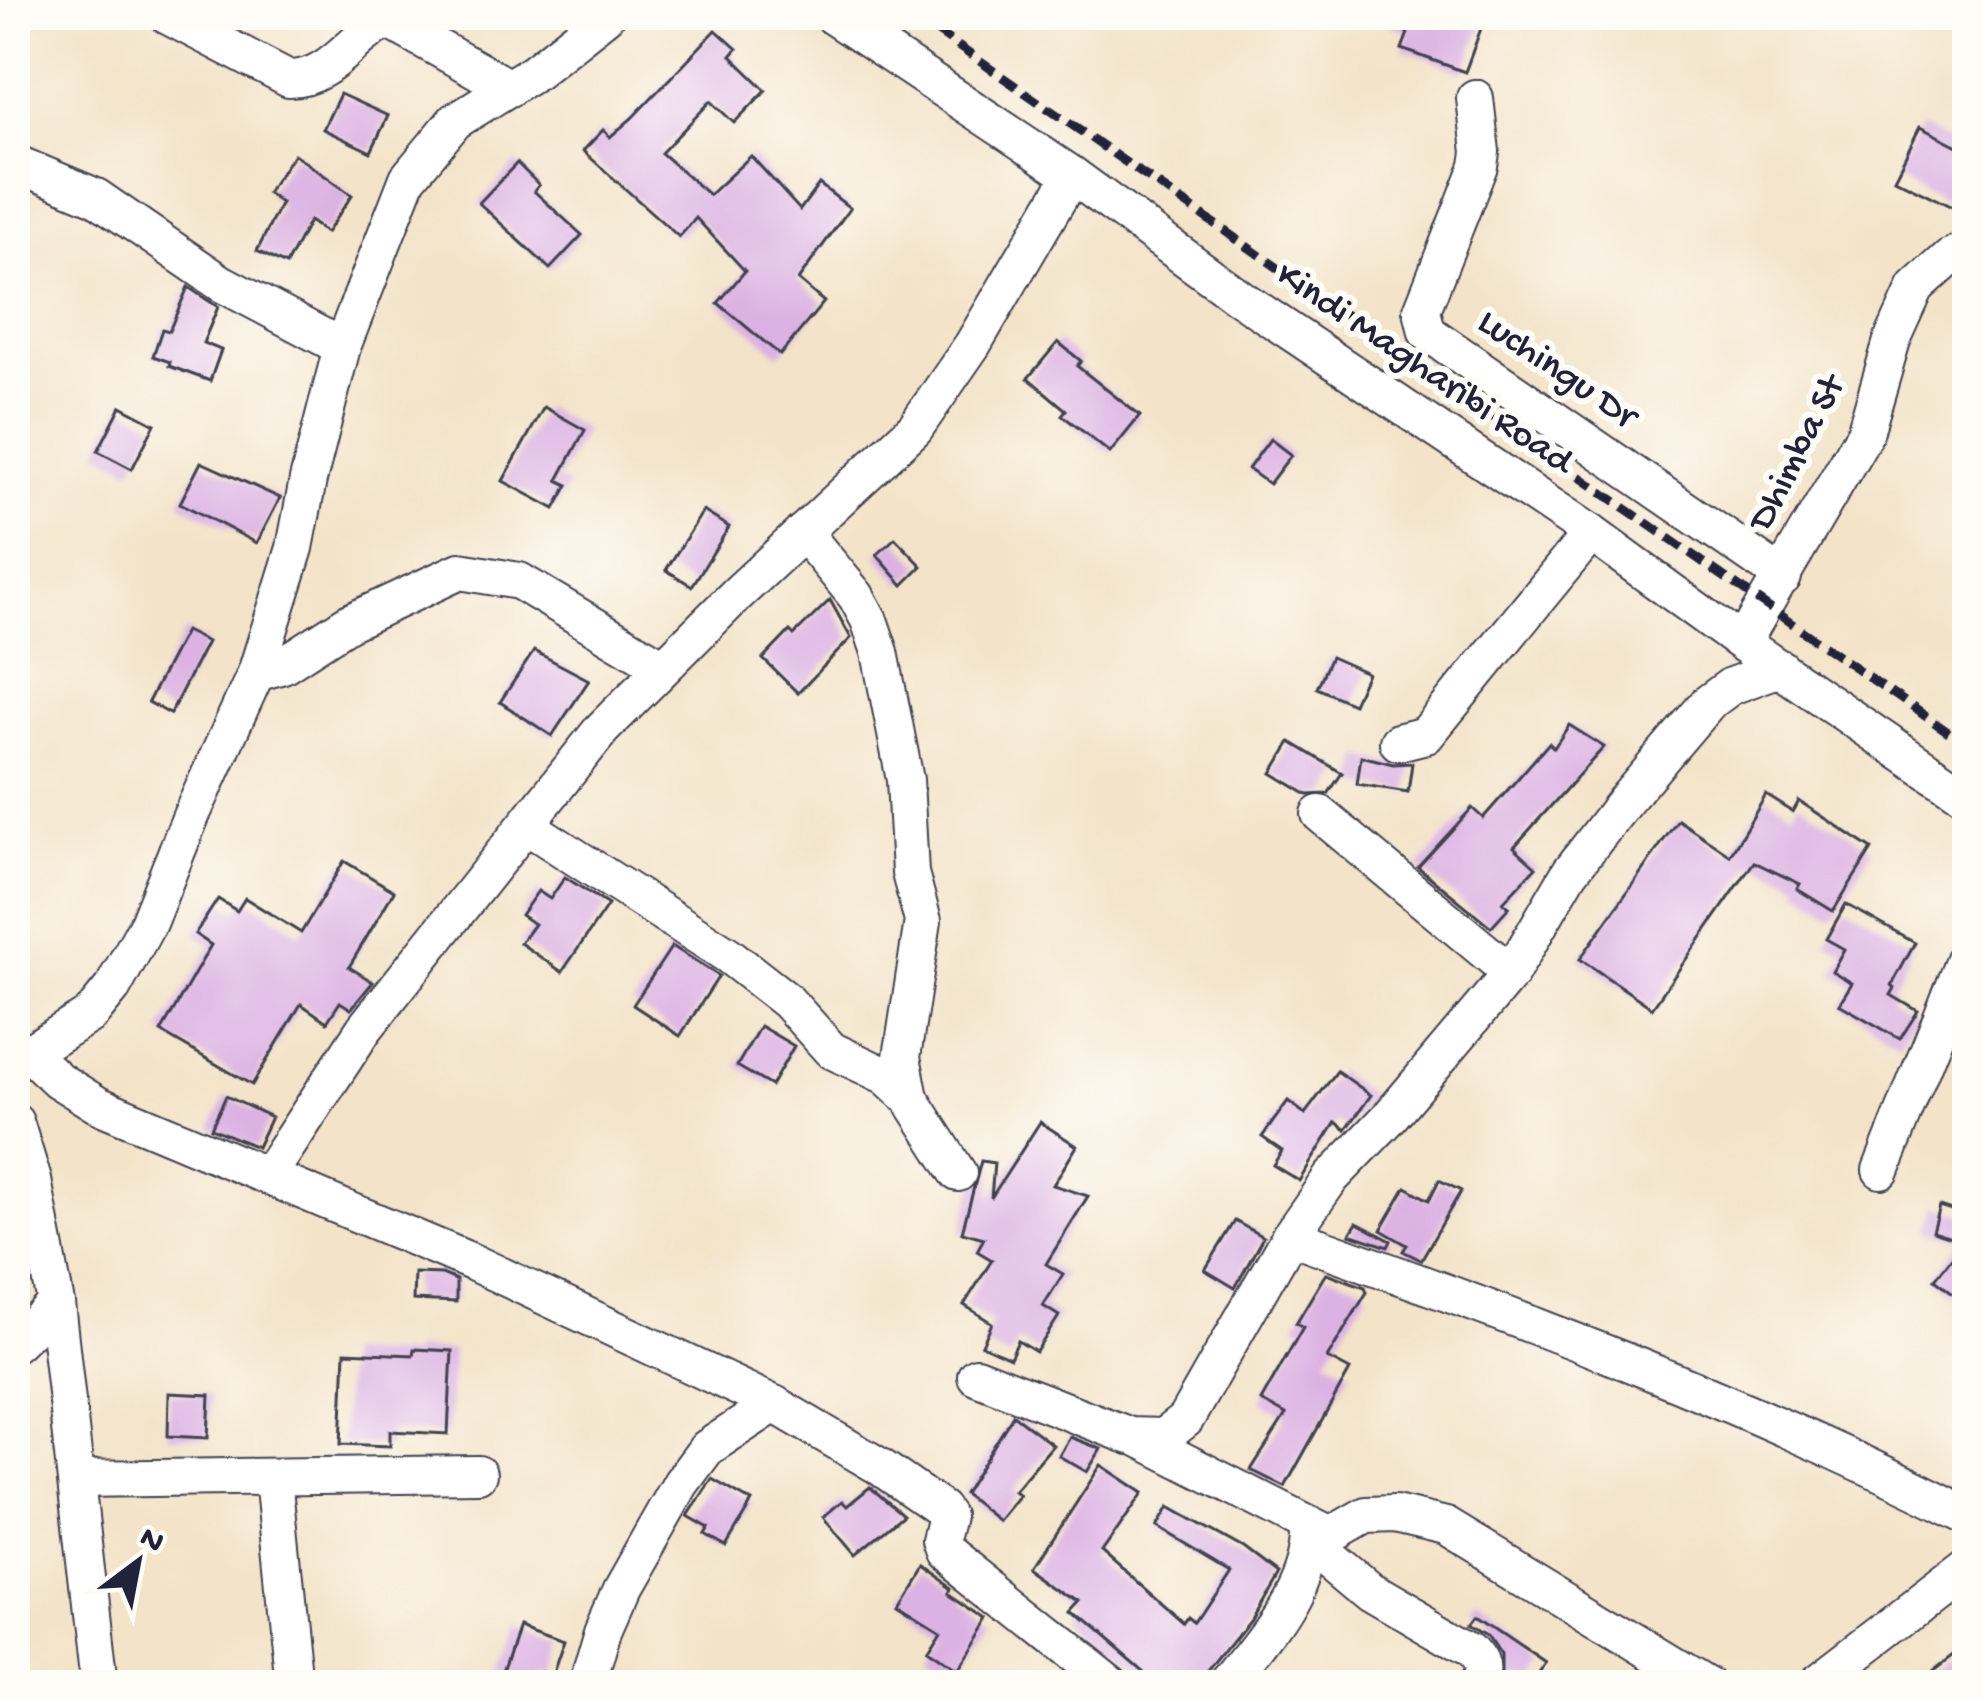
<svg xmlns="http://www.w3.org/2000/svg" width="1982" height="1700" font-family="'Gochi Hand',sans-serif">
  <rect width="100%" height="100%" fill="#fdfcf7"/>
  <filter id="ink" filterUnits="userSpaceOnUse"><feTurbulence type="fractalNoise" baseFrequency=".00833" numOctaves="2"/><feDisplacementMap in="SourceGraphic" scale="24" xChannelSelector="R" yChannelSelector="G"/><feConvolveMatrix kernelMatrix="1 2 1 2 8 2 1 2 1" color-interpolation-filters="sRGB"/></filter>
  <filter id="wash" filterUnits="userSpaceOnUse"><feTurbulence type="fractalNoise" baseFrequency=".004" numOctaves="4" result="noise"/><feDisplacementMap in="SourceGraphic" scale="48" xChannelSelector="R" yChannelSelector="G"/><feGaussianBlur stdDeviation="2.7" result="paint"/><feColorMatrix in="noise" values="0 0 0 0 0 0 0 0 0 0 0 0 0 0 0 0 0 1.4 0 .05"/><feComposite in="paint" operator="in"/></filter>
  <g filter="url(#wash)">
    <rect width="100%" height="100%" fill="#f3e3c8"/>
    <g id="blocks">
      <g fill="#dbb2e3">
        <path d="M1370,15H1459L1483,23L1465,72L1402,49L1408,33Z"/>
        <path d="M716,30L737,49L731,56L766,90L734,123L711,101L661,153L709,195L751,156L800,210L819,184L850,208L798,280L824,302L780,355L718,303L745,271L696,218L679,237L583,151L603,130L610,137L632,118Z"/>
        <path d="M340,94L388,116L371,152L323,129Z"/>
        <path d="M1920,127L1967,151V177L1952,207L1894,178Z"/>
        <path d="M294,154L352,195L326,233L309,221L286,265L257,251L281,203L267,193Z"/>
        <path d="M517,163L539,185L534,191L582,235L550,269L479,203Z"/>
        <path d="M188,287L218,307L203,343L221,350L210,381L169,366L170,362L153,356L162,329L169,331Z"/>
        <path d="M1058,342L1081,361L1077,366L1140,416L1110,453L1062,415L1066,410L1028,378Z"/>
        <path d="M121,406L155,424L132,469L98,451Z"/>
        <path d="M544,407L585,430L558,480L568,485L555,509L503,481Z"/>
        <path d="M1270,439L1291,455L1269,484L1248,469Z"/>
        <path d="M201,462L280,498L257,543L180,503Z"/>
        <path d="M703,511L729,527L692,586L666,570Z"/>
        <path d="M895,538L922,566L903,585L877,555Z"/>
        <path d="M830,600L851,638L798,693L763,659L790,631L794,635Z"/>
        <path d="M185,631L207,642L170,714L148,702Z"/>
        <path d="M534,651L589,680L552,736L500,702Z"/>
        <path d="M1331,657L1367,673L1353,704L1317,688Z"/>
        <path d="M1569,725L1604,747L1514,847L1536,867L1503,902L1509,907L1491,927L1418,867L1472,808L1483,818L1549,743L1554,748Z"/>
        <path d="M1291,742L1342,773L1328,794L1308,795L1272,773Z"/>
        <path d="M1361,756L1393,764L1412,763L1408,792L1357,784Z"/>
        <path d="M1766,795L1793,812L1799,801L1872,849L1833,911L1797,889L1800,884L1754,862L1652,1008L1580,959L1678,820L1730,855Z"/>
        <path d="M344,861L394,891L349,967L373,982L351,1009L340,1002L327,1022L301,1004L252,1085L161,1032L211,945L195,934L218,899L237,911L245,898L301,933Z"/>
        <path d="M565,877L608,905L562,972L520,943L534,924L521,915L538,891L550,899Z"/>
        <path d="M1846,904L1915,943L1892,985L1895,988L1891,995L1918,1011L1900,1039L1839,1004L1852,983L1832,971L1844,949L1826,939Z"/>
        <path d="M672,946L719,976L680,1036L633,1005Z"/>
        <path d="M760,1026L794,1046L771,1086L737,1066Z"/>
        <path d="M1337,1071L1371,1095L1346,1130L1336,1122L1299,1181L1273,1165L1282,1151L1262,1137L1288,1101L1305,1114Z"/>
        <path d="M226,1096L271,1117L257,1147L211,1128Z"/>
        <path d="M1040,1122L1077,1146L1053,1185L1088,1196L1046,1264L1063,1274L1043,1306L1059,1316L1036,1352L1018,1341L1010,1358L982,1345L992,1323L964,1305L992,1260L977,1251L984,1238L962,1232L981,1161L994,1163L991,1198Z"/>
        <path d="M1439,1180L1461,1191L1421,1260L1403,1251L1407,1245L1381,1230L1406,1187L1429,1200Z"/>
        <path d="M1939,1206L1967,1215V1304L1935,1279L1964,1241L1932,1231Z"/>
        <path d="M1235,1221L1263,1237L1235,1288L1205,1270Z"/>
        <path d="M1357,1223L1391,1241L1388,1247L1350,1234Z"/>
        <path d="M414,1273L442,1274L456,1280V1302L413,1300Z"/>
        <path d="M1326,1273L1365,1287L1367,1292L1327,1358L1350,1370L1285,1487L1251,1470L1286,1415L1261,1401L1303,1327L1296,1323Z"/>
        <path d="M414,1349L452,1351L448,1434L390,1431V1446L341,1444L345,1352L413,1355Z"/>
        <path d="M169,1393L210,1395L208,1438L168,1436Z"/>
        <path d="M1013,1415L1053,1445L1014,1491L1019,1495L998,1521L964,1494Z"/>
        <path d="M1070,1437L1101,1449L1087,1472L1059,1456Z"/>
        <path d="M1101,1465L1143,1493L1102,1552L1184,1624L1188,1618L1194,1623L1229,1570L1157,1527L1169,1507L1243,1548L1276,1573L1250,1618L1208,1671L1204,1685H1159L1075,1613L1084,1603L1034,1568Z"/>
        <path d="M712,1479L752,1502L726,1546L705,1534L709,1528L688,1516Z"/>
        <path d="M870,1487L903,1515L855,1555L823,1517L842,1501L847,1506Z"/>
        <path d="M920,1564L954,1588L952,1592L991,1618L957,1671L926,1650L940,1628L897,1601Z"/>
        <path d="M1477,1616L1546,1663L1531,1685H1501V1655L1488,1635L1471,1624Z"/>
        <path d="M519,1625L564,1641L552,1676L542,1672L540,1685H498Z"/>
        <path d="M1967,1645V1685H1915Z"/>
      </g>
    </g>
  </g>
  <g filter="url(#ink)">
    <use href="#blocks" fill-opacity="0" stroke="#413f50" stroke-width="3"/>
    <g fill="none" stroke-linecap="round" stroke-linejoin="round">
      <g stroke="#413f50" stroke-width="40">
        <g id="minor">
          <path d="M166,15L289,79C333,80 355,30 390,21L509,88"/>
          <path d="M831,15L1072,175L1239,297L1591,533L1742,643L1967,797"/>
          <path d="M1475,98L1481,152L1479,166L1422,310L1427,332L1783,577"/>
          <path d="M15,163L96,197L221,283L342,347"/>
          <path d="M803,532L856,596L869,620L880,652L905,780L910,873L923,921L902,1057L910,1098"/>
          <path d="M1742,643L1865,433L1892,341L1916,288L1950,257L1967,249"/>
          <path d="M256,673L283,665L348,623L460,571L519,581L663,667"/>
          <path d="M1398,742L1426,735L1591,533"/>
          <path d="M1320,814L1511,973"/>
          <path d="M527,826L728,955L787,1001L831,1050L886,1076L910,1098L958,1173"/>
          <path d="M29,1053L58,1080L98,1105L472,1262L774,1404L879,1466L941,1509L946,1516L940,1540L944,1551L1112,1685"/>
          <path d="M15,1061L91,1014L113,987L148,923L191,816L256,673L295,548L308,480L342,347L408,178L455,121L534,72L606,15"/>
          <path d="M15,1122L33,1180L56,1304L99,1685"/>
          <path d="M1881,1170L1967,955"/>
          <path d="M269,1174L364,1029L602,729L737,594L915,428L973,344L1072,175"/>
          <path d="M1290,1236C1520,1318 1750,1404 1967,1515"/>
          <path d="M15,1343L56,1304"/>
          <path d="M976,1376L1130,1436L1163,1437L1185,1420L1290,1236L1331,1178L1387,1120L1511,973L1570,872L1624,802L1708,703L1731,686L1780,668"/>
          <path d="M1138,1438L1327,1534H1333L1366,1515L1395,1514L1446,1526L1707,1685"/>
          <path d="M273,1478L294,1685"/>
          <path d="M76,1479L478,1474"/>
          <path d="M1309,1540L1370,1591L1471,1650C1482,1662 1485,1670 1477,1685"/>
          <path d="M587,1685L603,1630L621,1589L681,1483L707,1448L774,1404"/>
          <path d="M1226,1685C1261,1639 1311,1588 1308,1526"/>
          <path d="M1815,1685L1967,1568"/>
        </g>
      </g>
      <use href="#minor" stroke="#fff" stroke-width="36"/>
      <path stroke="#22223b" stroke-width="9" stroke-dasharray="18 9" stroke-linecap="butt" d="M913,15L1967,745"/>
    </g>
  </g>
  <g text-anchor="middle" dominant-baseline="central" stroke-width="12" stroke-linejoin="round" paint-order="stroke">
    <g font-size="39" fill="#22223b" stroke="#fdfcf7">
      <text transform="translate(1423 370) rotate(34)">Kindi Magharibi Road</text>
      <text transform="translate(1556 371) rotate(34)">Luchingu Dr</text>
      <text transform="translate(1799 454) rotate(-63)">Dhimba St</text>
    </g>
  </g>
  <rect width="1982" height="1700" fill="none" stroke="#fdfcf7" stroke-width="60"/>
  <g transform="translate(138 1562) rotate(32)" stroke="#fdfcf7" stroke-width="9" paint-order="stroke">
  <path d="M0-9L21 45L0 30L-21 45Z" fill="#22223b"/>
  <text y="-18" font-size="33" font-weight="bold" text-anchor="middle" fill="#22223b">N</text>
  </g>
</svg>
